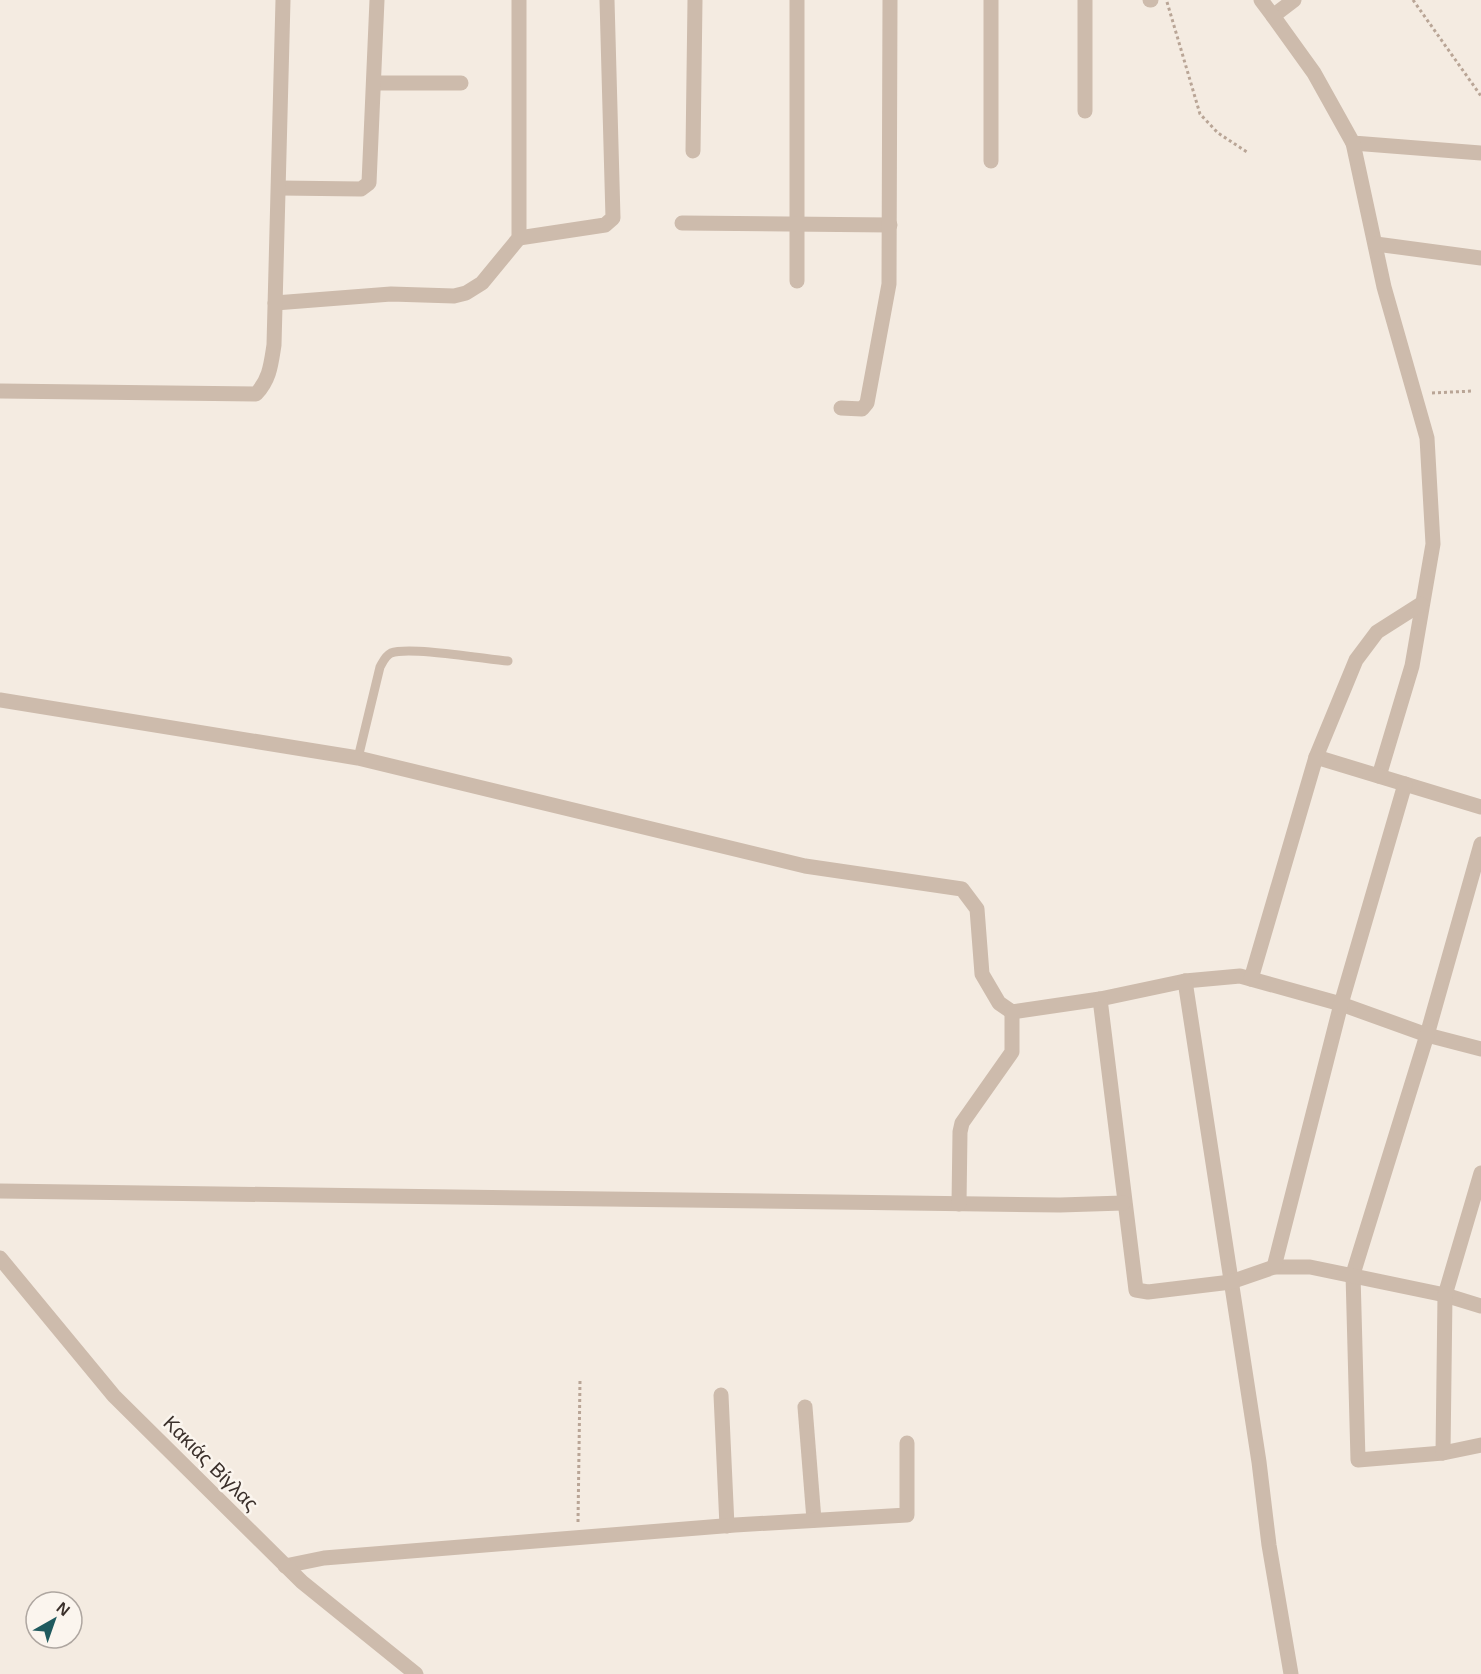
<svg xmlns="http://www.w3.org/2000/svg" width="1481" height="1674" font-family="Arial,sans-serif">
  <rect width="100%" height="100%" fill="#f4ebe1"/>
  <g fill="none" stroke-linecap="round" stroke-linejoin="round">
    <g stroke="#b9a596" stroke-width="3" stroke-dasharray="3 3" stroke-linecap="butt">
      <path d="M1413,0L1481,96"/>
      <path d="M1167,2L1200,114L1218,133L1247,152"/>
      <path d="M1432,393L1473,391"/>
      <path d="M578,1522L580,1380"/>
    </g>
    <path stroke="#cdbbac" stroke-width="9" d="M358,758L380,667C383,662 385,656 391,653C409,646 485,659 508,661"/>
    <g stroke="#cdbbac" stroke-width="15">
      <path d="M797,0V281"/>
      <path d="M1085,0V111"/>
      <path d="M1150,0H1151"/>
      <path d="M1261,0L1273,16L1294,0"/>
      <path d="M1273,16L1314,73L1353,143L1481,153"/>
      <path d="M374,83H461"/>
      <path d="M1353,143L1384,287L1427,438L1433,544L1412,666L1379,776"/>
      <path d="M693,151L695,0"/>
      <path d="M991,161V0"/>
      <path d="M280,188L361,189L369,183L377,0"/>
      <path d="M682,223L890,225"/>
      <path d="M519,238L605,225L613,218L607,0"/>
      <path d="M1376,244L1481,258"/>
      <path d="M275,303L391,294L454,296L466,293L482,283L519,238V0"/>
      <path d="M0,391L256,394C270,379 271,364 274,345L283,0"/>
      <path d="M841,408L862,409L867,403L889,284L890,0"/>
      <path d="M0,700L358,758L805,866L962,889L977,909L982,974L999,1003L1012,1012L1100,999L1185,981L1240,976L1341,1004L1427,1035L1481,1049"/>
      <path d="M1316,757L1481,807"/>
      <path d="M1481,844L1427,1035L1353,1274L1358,1460L1443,1453L1481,1445"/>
      <path d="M1251,979L1316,757L1356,660L1377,632L1421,604"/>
      <path d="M1185,981L1259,1462L1269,1545L1291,1674"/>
      <path d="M1100,999L1136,1290L1148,1292L1231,1282L1274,1267H1310L1445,1295L1481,1306"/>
      <path d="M0,1191L1060,1205L1123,1203"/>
      <path d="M959,1204L960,1132L962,1123L1012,1052V1012"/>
      <path d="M1274,1267L1341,1004L1405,784"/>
      <path d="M721,1395L727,1526"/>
      <path d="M805,1407L814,1520"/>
      <path d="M1443,1453L1445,1295L1481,1173"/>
      <path d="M285,1566L324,1558L735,1525L907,1515V1443"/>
    </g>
    <path stroke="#cdbbac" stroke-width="15" d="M0,1258L114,1396L302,1582L416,1674"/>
  </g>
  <g text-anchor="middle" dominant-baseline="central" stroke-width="5" stroke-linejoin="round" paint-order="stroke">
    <g font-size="20" fill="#3b302b" stroke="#fbf5ee">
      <text transform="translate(211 1463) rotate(45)">Κακιάς Βίγλας</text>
    </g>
  </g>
  <g transform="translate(54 1620) rotate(40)"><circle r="28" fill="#fbf5ee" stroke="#aea6a0" stroke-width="1.5"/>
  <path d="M0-4.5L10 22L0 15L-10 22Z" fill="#1f5a5e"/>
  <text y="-9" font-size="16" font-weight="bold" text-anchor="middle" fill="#3b302b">N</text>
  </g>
</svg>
